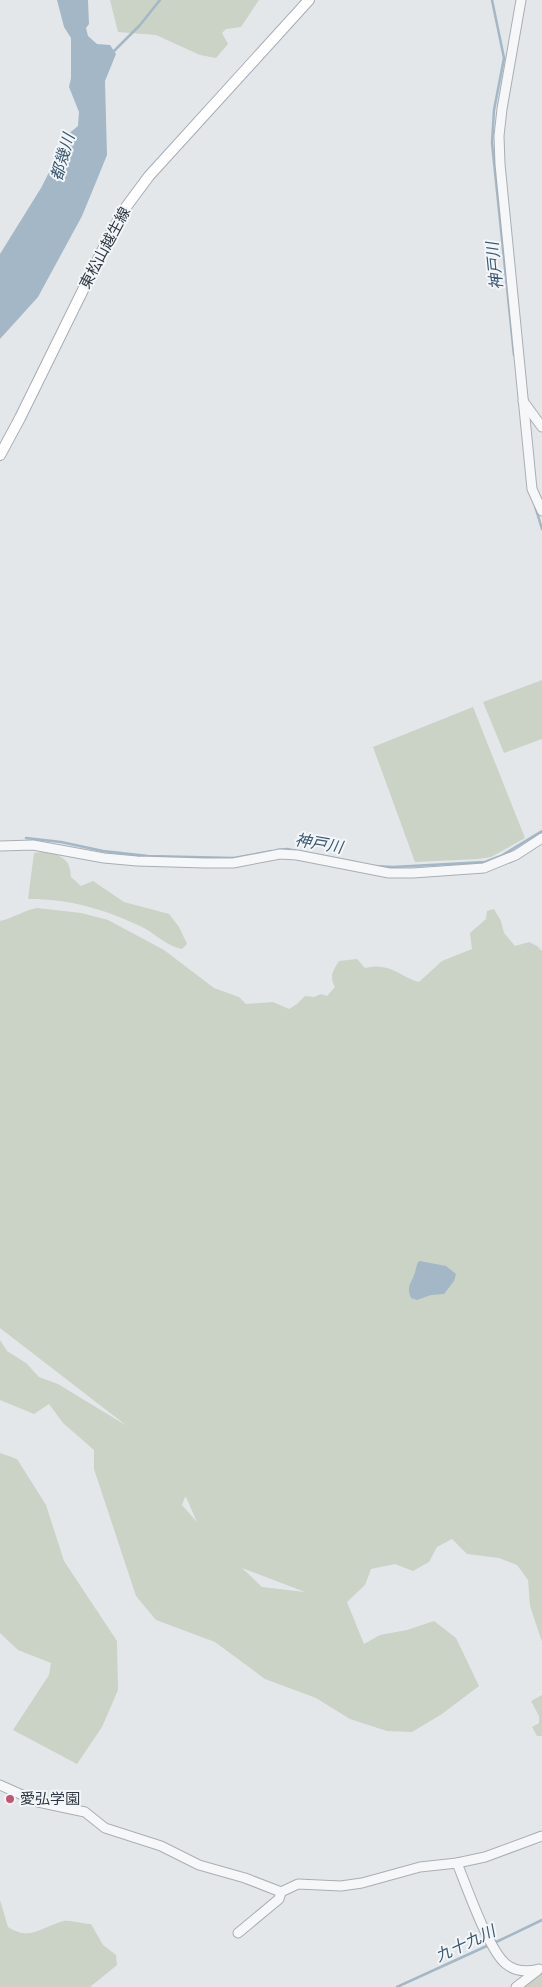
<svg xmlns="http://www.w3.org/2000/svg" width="542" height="1987" font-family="'Work Sans','Noto Sans JP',sans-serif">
<rect width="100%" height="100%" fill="#e4e7ea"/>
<!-- green -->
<g fill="#cad3c6" fill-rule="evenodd">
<path d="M110,0H259L241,27L226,29L222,33L228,44L216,58L200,55L156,35L118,32Z"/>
<path d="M542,680V739L504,753L483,702Z"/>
<path d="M473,707L525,838L491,857L478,859L415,862L373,747Z"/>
<path d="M50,851C65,859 70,860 71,877L81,886L93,881L124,902L169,914L179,927L187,944L182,949C166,946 156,934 142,927C105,909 69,899 28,899L34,853Z"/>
<path d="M37,908L81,913L108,920L164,950L214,988L239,997L246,1004L273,1002L289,1009L297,1004L305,996L314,997L321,994L327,996L335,987C329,976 333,971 339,961L357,959L365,968C370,967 376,966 381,967C395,968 406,979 419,982L442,961L472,949L470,933L486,919L487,911L494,909L501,921L504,933L515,946L529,942L537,946L542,951V1642L530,1606L528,1580L517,1565L499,1558L467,1554L452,1539L437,1547L429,1562L413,1571L395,1564L371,1569L365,1585L347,1602L364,1644L380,1635L407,1630L434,1621L456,1638L479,1686L442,1714L412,1732L387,1731L350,1719L316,1698L265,1679L215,1642L156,1620L136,1596L94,1469V1450L63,1423L49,1404L34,1414L0,1400V1340L7,1351L26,1363L39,1377L58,1384L127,1426L0,1328V921C14,918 24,910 37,908ZM185,1497H186L197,1522L182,1505ZM242,1568L305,1592L262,1587Z"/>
<path d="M0,1453L17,1459L46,1505L64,1561L117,1641L118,1690L102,1727L77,1764L13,1730L49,1675L51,1663L18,1650L0,1633Z"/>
<path d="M542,1695V1736H537L532,1727L539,1723V1716L531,1701Z"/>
<path d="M0,1900L8,1927C31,1942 42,1926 64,1921C71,1920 82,1924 91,1924L103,1945L116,1955L117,1965L90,1987H0Z"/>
<path d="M542,1973V1987H521L540,1974Z"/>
</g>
<!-- water -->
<g fill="#a3b7c6">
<path d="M57,0H88L89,24L86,28L88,36L97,44L110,45L116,54L105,81L107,155L94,187L82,216L38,297L0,339V254L41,188L63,145L61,140L78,126L79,112L69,87L71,78V38L64,27Z"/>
<path d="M420,1261L446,1266L456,1274L454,1281L444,1294L431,1295L417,1300L411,1298C406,1287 411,1284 414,1275C416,1271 416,1266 418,1262Z"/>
</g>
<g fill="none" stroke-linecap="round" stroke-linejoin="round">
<!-- stream -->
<g stroke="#a3b7c6" stroke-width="2.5">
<path d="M492,0L504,58L494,110L492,143L514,355"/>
<path d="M113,52L140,25L160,0"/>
<path d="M535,506L542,529"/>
<path d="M26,838L61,842L103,851L148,856L234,858L272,851"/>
<path d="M277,850L287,849L355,862"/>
<path d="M373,866L393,867L485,862L501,856L542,831"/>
<path d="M494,1943L542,1920"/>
<path d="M397,1987L489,1945"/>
</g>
<!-- minor casing -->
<g stroke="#a9aeb4" stroke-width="11">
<g id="minor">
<path d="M521,0L502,109L499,136L500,164L532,489L542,511"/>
<path d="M523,401L542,427"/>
<path d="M0,846L33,845L104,858L137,861L205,863H233L280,854L297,855L389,873H413L484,868L516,855L542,838"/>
<path d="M0,1785L38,1802L85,1812L105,1828L161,1846L199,1865L245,1878L281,1892L298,1884L341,1886L362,1883L420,1867L457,1863L485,1857L542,1836"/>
<path d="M457,1863C466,1885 489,1951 506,1964C516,1972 528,1972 539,1969"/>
<path d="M238,1933L279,1899L281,1892"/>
<path d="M516,1987L537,1971"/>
</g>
</g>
<!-- major casing -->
<g stroke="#a4acb5" stroke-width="12">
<path id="major" d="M0,455L20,418L111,233L126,207L149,176L309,0"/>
</g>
<!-- minor -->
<use href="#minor" stroke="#f6f7f9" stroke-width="9"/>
<!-- major -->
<use href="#major" stroke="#fff" stroke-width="10"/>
</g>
<!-- markers -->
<circle fill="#c25670" stroke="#f3f6f8" stroke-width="2" cx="10" cy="1799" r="5"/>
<g text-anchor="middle" stroke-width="4" stroke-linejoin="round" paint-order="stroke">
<!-- street labels -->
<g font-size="15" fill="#2d3641" stroke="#f3f6f8">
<text transform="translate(105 248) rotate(-62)" y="5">東松山越生線</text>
</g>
<!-- poi labels -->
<g font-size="15" fill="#2d3641" stroke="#f3f6f8" text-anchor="start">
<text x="20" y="1804">愛弘学園</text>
</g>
<!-- water labels -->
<g font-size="16" font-style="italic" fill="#3b5871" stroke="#f3f6f8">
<text transform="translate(62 157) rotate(-74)" y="6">都幾川</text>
<text transform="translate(494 266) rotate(-96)" y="6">神戸川</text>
<text transform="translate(319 843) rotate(10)" y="6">神戸川</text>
<text transform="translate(465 1943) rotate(-25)" y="6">九十九川</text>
</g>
</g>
</svg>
